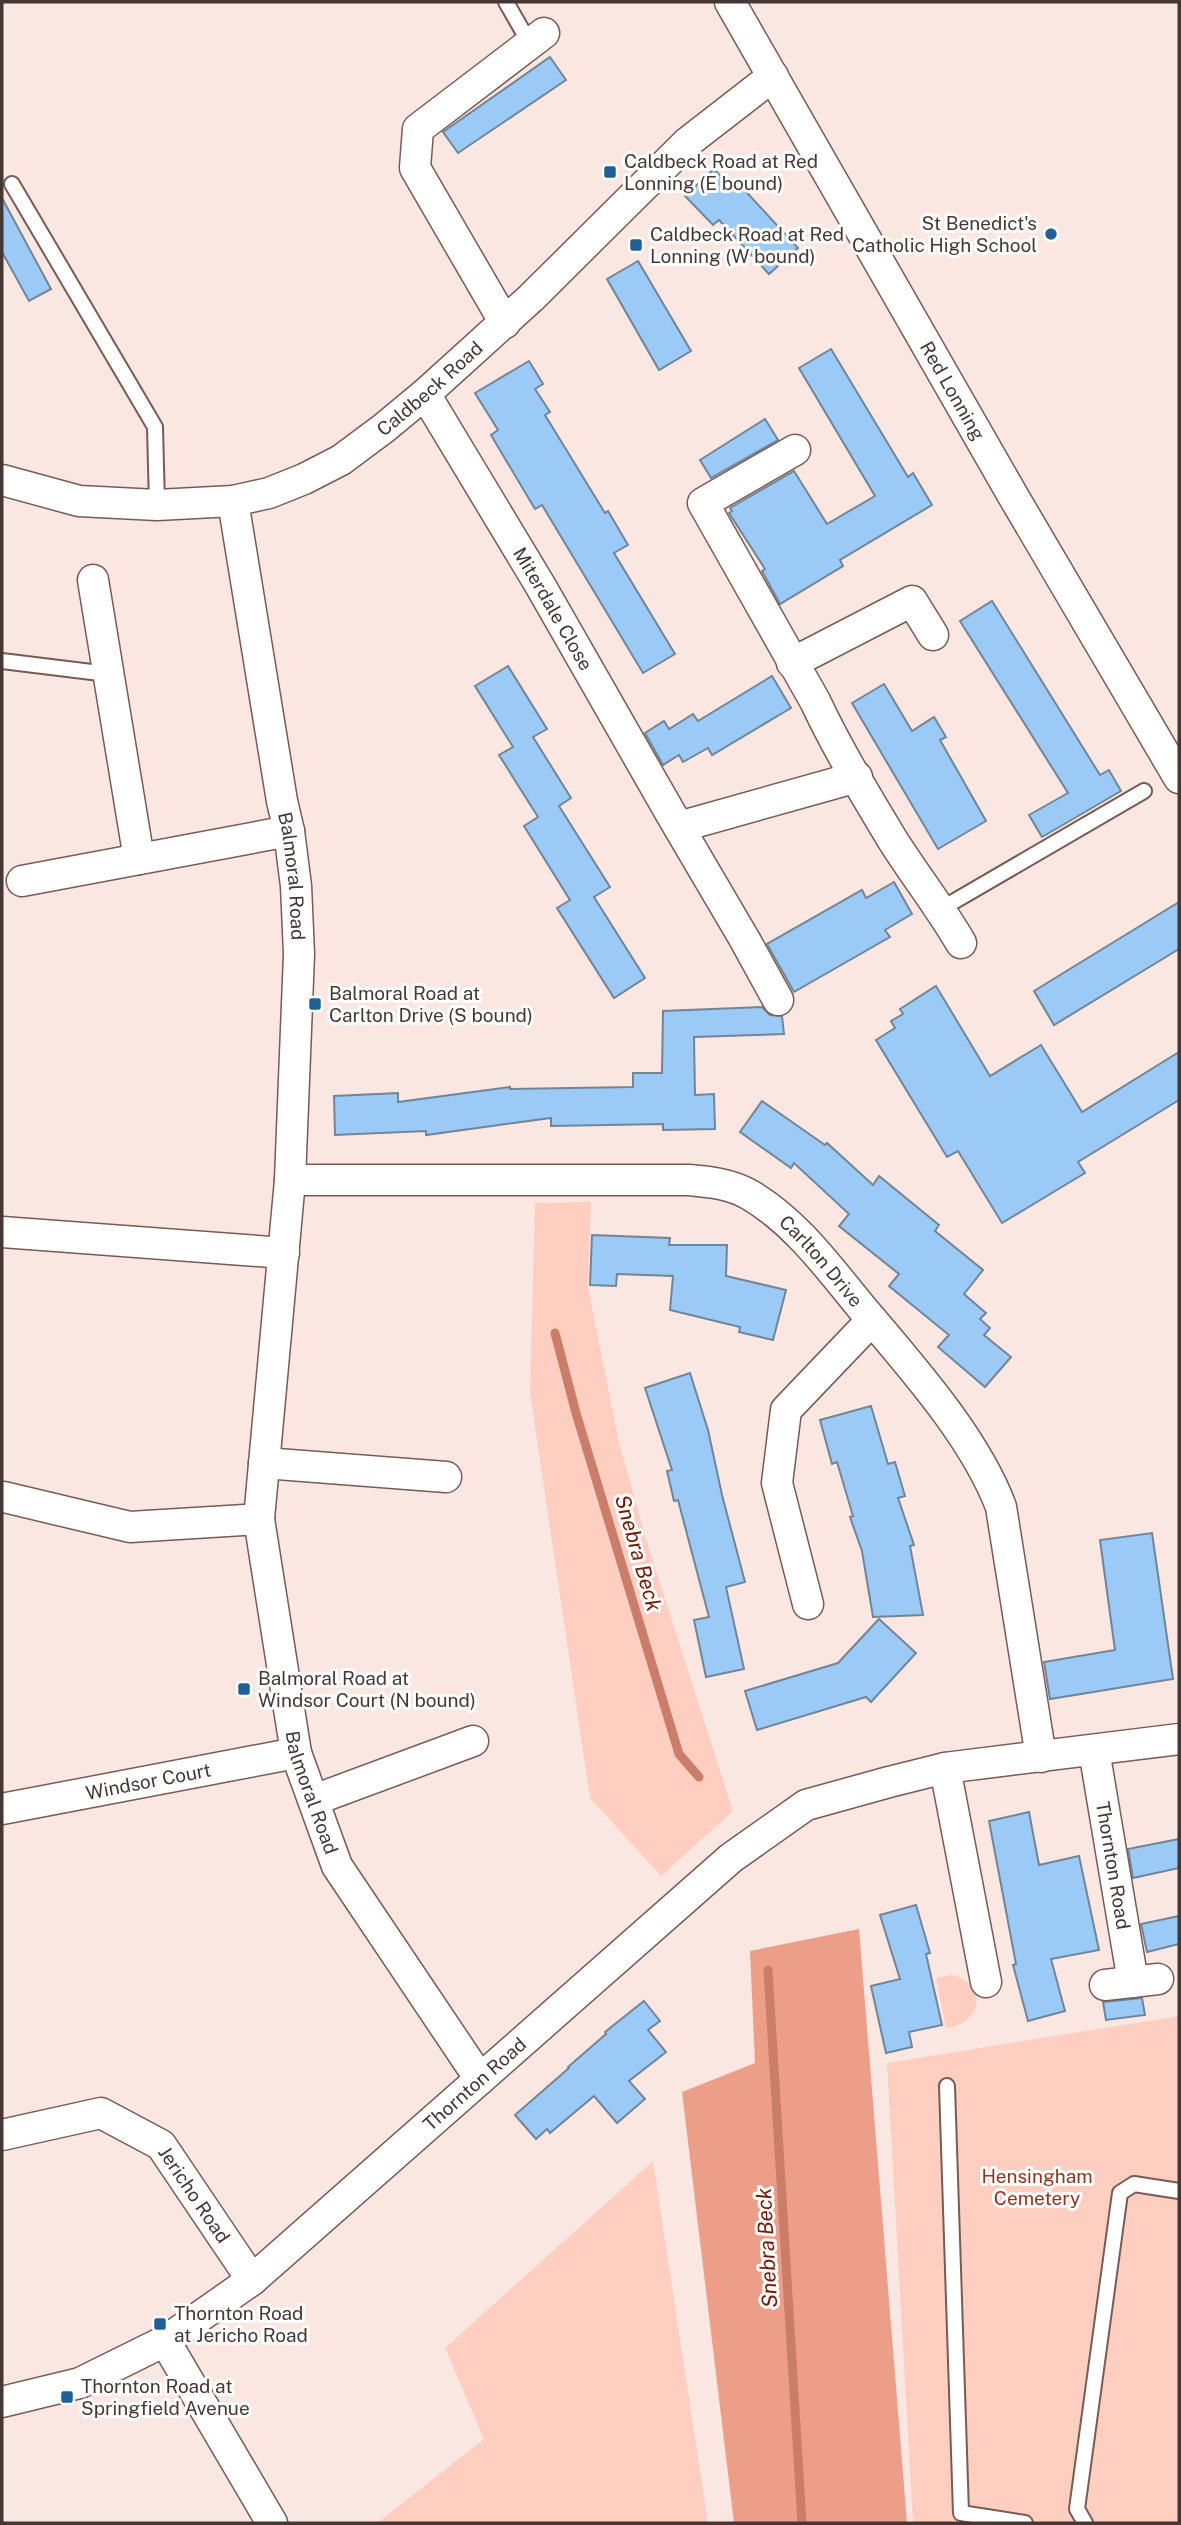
<svg xmlns="http://www.w3.org/2000/svg" width="1181" height="2525" font-family="'Public Sans',sans-serif">
<rect width="100%" height="100%" fill="#fbe7e2"/>
<!-- green -->
<g fill="#fecec1">
<path d="M591,1202L588,1288L619,1443L649,1549L733,1811L661,1876L590,1798L530,1393L535,1203Z"/>
<path d="M952,1975C989,1984 982,2024 946,2028L936,1978Z"/>
<path d="M1179,2016V2523H913L887,2063Z"/>
<path d="M653,2161L708,2523H377L484,2439L445,2348Z"/>
</g>
<!-- forest -->
<path fill="#ec9e89" d="M859,1929L907,2523H734L682,2092L755,2063L750,1951Z"/>
<g fill="none" stroke-linecap="round" stroke-linejoin="round">
<!-- stream -->
<g stroke="#ca7e6a" stroke-width="9">
<path d="M555,1333L576,1413L679,1754L699,1777"/>
<path d="M768,1970L802,2523"/>
</g>
</g>
<!-- building -->
<g fill="#9ccaf6" stroke="#718598" stroke-width="2">
<path d="M550,57L566,80L458,153L443,132Z"/>
<path d="M714,169L733,189L739,184L798,248L769,274L719,220L713,225L685,196Z"/>
<path d="M2,198L51,289L29,301L2,252Z"/>
<path d="M638,261L691,351L659,370L607,279Z"/>
<path d="M831,349L908,477L913,473L932,505L840,560L843,566L780,604L762,571L765,569L729,513L732,511L730,508L794,471L827,524L875,496L799,368Z"/>
<path d="M529,361L543,384L535,389L550,412L545,415L605,513L608,511L628,545L614,553L675,654L643,673L542,505L535,509L491,435L498,430L475,393Z"/>
<path d="M765,419L778,440L711,478L700,460Z"/>
<path d="M992,601L1100,775L1109,770L1121,791L1042,837L1029,815L1068,793L960,621Z"/>
<path d="M508,666L547,729L533,737L571,798L559,806L610,887L594,897L645,978L614,998L557,908L570,900L524,826L538,817L499,755L513,747L475,686Z"/>
<path d="M772,676L791,708L712,755L708,748L683,762L679,755L663,765L645,733L664,721L669,729L693,714L698,721Z"/>
<path d="M884,684L912,731L934,717L946,737L940,740L986,821L938,849L852,703Z"/>
<path d="M894,882L912,914L885,930L890,937L794,992L767,944L862,890L866,898Z"/>
<path d="M1179,902V949L1054,1025L1034,991Z"/>
<path d="M936,986L990,1076L1041,1045L1082,1112L1179,1052V1100L1078,1162L1085,1173L1002,1223L958,1151L947,1157L876,1040L895,1028L891,1021L903,1014L900,1009Z"/>
<path d="M762,1007L770,1015L782,1016L784,1034L694,1037L695,1095L714,1094L715,1129L663,1130V1124L551,1126V1118L426,1135V1131L335,1135L334,1096L398,1093V1102L510,1087V1089L633,1087V1073H662L663,1011Z"/>
<path d="M762,1101L825,1145L827,1143L873,1185L879,1176L939,1225L935,1231L983,1270L964,1294L986,1313L980,1319L990,1328L984,1335L1011,1357L985,1387L938,1347L949,1335L889,1286L899,1274L839,1226L849,1214L794,1163L791,1168L740,1132Z"/>
<path d="M592,1235L670,1238L669,1245H727L726,1276L786,1290L773,1340L739,1332L740,1327L670,1310L673,1276L617,1274L616,1286L590,1285Z"/>
<path d="M690,1373L708,1430L722,1495L745,1582L726,1587L744,1669L706,1677L694,1620L709,1617L678,1500L674,1501L667,1471L672,1470L645,1388Z"/>
<path d="M871,1406L888,1464L895,1462L905,1496L898,1498L914,1545L910,1546L923,1615L873,1617L862,1551L850,1517L853,1516L837,1462L832,1464L820,1420Z"/>
<path d="M1152,1533L1173,1679L1050,1699L1044,1662L1115,1650L1100,1540Z"/>
<path d="M879,1619L916,1653L871,1702L866,1697L757,1730L745,1691L838,1663Z"/>
<path d="M1029,1812L1039,1865L1079,1856L1099,1950L1051,1959L1065,2011L1028,2021L1013,1965L1016,1964L989,1821Z"/>
<path d="M1179,1839V1868L1133,1878L1128,1849Z"/>
<path d="M916,1905L930,1953L926,1954L942,2025L909,2032L912,2047L886,2053L871,1986L900,1979L880,1915Z"/>
<path d="M1179,1916V1944L1147,1952L1141,1924Z"/>
<path d="M1142,1998L1145,2015L1106,2020L1103,2002Z"/>
<path d="M644,2001L660,2021L648,2030L666,2052L629,2081L645,2099L617,2123L594,2096L550,2133L547,2129L536,2139L515,2115L569,2068L568,2067L606,2034L605,2032Z"/>
</g>
<g fill="none" stroke-linecap="round" stroke-linejoin="round">
<!-- lane casing -->
<g stroke="#775b54" stroke-width="18">
<g id="lane">
<path d="M506,2L530,44"/>
<path d="M12,184L155,427L157,505"/>
<path d="M2,661L108,674"/>
<path d="M941,909L1144,791"/>
<path d="M947,2086L961,2513L1025,2523"/>
<path d="M1085,2523L1077,2509L1120,2193L1134,2184L1179,2191"/>
</g>
</g>
<!-- street casing -->
<g stroke="#775b54" stroke-width="33">
<g id="street">
<path id="s1" d="M730,2L1012,494L1179,778"/>
<path d="M505,323L415,168L418,129L544,33"/>
<path id="s2" d="M425,394L540,585L671,814L745,940L778,1000"/>
<path d="M795,450L703,503L815,701C837,748 865,794 892,839C914,874 940,907 961,943"/>
<path id="s3" d="M2,480L79,501L157,505L233,501L269,493L304,479L341,460L384,428L425,394L531,298L688,142L773,76"/>
<path id="s4" d="M233,501L282,801L289,831L296,886L299,954L290,1180L259,1519L296,1753L337,1866L480,2079"/>
<path d="M93,580L139,859"/>
<path d="M792,663L912,601L933,635"/>
<path d="M679,827L857,777"/>
<path d="M22,881L289,831"/>
<path id="s5" d="M290,1180H689C711,1182 731,1184 750,1195C797,1223 828,1267 862,1308C910,1365 975,1437 1001,1507L1041,1757"/>
<path d="M2,1232L284,1253"/>
<path d="M264,1463L446,1477"/>
<path d="M4,1497L130,1527L259,1519"/>
<path d="M808,1604L777,1483L786,1410L872,1320"/>
<path id="s6" d="M1094,1750L1133,1982"/>
<path d="M945,1768L986,1982"/>
<path d="M314,1800L473,1741"/>
<path id="s7" d="M2,1809L296,1753"/>
<path d="M1105,1985L1158,1979"/>
<path id="s8" d="M2,2135L101,2113L161,2145L252,2280"/>
<path d="M165,2341L272,2523"/>
<path id="s9" d="M2,2402L80,2383L165,2341L252,2280L731,1858L806,1805L889,1782L945,1768L1179,1739"/>
</g>
</g>
<!-- lane -->
<use href="#lane" stroke="#fff" stroke-width="14"/>
<!-- street -->
<use href="#street" stroke="#fff" stroke-width="30"/>
</g>
<!-- markers -->
<g fill="#206096" stroke="#fff" stroke-width="2.5">
<rect x="603" y="165" width="14" height="14" rx="3.5"/>
<circle cx="1051" cy="234" r="7"/>
<rect x="629" y="238" width="14" height="14" rx="3.5"/>
<rect x="308" y="997" width="14" height="14" rx="3.5"/>
<rect x="237" y="1682" width="14" height="14" rx="3.5"/>
<rect x="153" y="2317" width="14" height="14" rx="3.5"/>
<rect x="60" y="2390" width="14" height="14" rx="3.5"/>
</g>
<g text-anchor="middle" stroke-width="6" stroke-linejoin="round" paint-order="stroke">
<!-- poi labels -->
<g font-size="19" fill="#443734" stroke="#fff" text-anchor="start">
<text x="624" y="168">Caldbeck Road at Red<tspan x="624" dy="22">Lonning (E bound)</tspan></text>
<text x="1037" y="230" text-anchor="end">St Benedict's<tspan x="1037" dy="22">Catholic High School</tspan></text>
<text x="650" y="241">Caldbeck Road at Red<tspan x="650" dy="22">Lonning (W bound)</tspan></text>
<text x="329" y="1000">Balmoral Road at<tspan x="329" dy="22">Carlton Drive (S bound)</tspan></text>
<text x="258" y="1685">Balmoral Road at<tspan x="258" dy="22">Windsor Court (N bound)</tspan></text>
<text x="174" y="2320">Thornton Road<tspan x="174" dy="22">at Jericho Road</tspan></text>
<text x="81" y="2393">Thornton Road at<tspan x="81" dy="22">Springfield Avenue</tspan></text>
</g>
<!-- street labels -->
<g font-size="19" fill="#443734" stroke="#fff">
<text dy="7" stroke="none"><textPath href="#s3" startOffset="464">Caldbeck Road</textPath></text>
<text dy="7" stroke="none"><textPath href="#s1" startOffset="448">Red Lonning</textPath></text>
<text dy="7" stroke="none"><textPath href="#s2" startOffset="250">Miterdale Close</textPath></text>
<text dy="7" stroke="none"><textPath href="#s4" startOffset="380">Balmoral Road</textPath></text>
<text dy="7" stroke="none"><textPath href="#s5" startOffset="560">Carlton Drive</textPath></text>
<text dy="7" stroke="none"><textPath href="#s7" startOffset="149">Windsor Court</textPath></text>
<text dy="7" stroke="none"><textPath href="#s4" startOffset="1304">Balmoral Road</textPath></text>
<text dy="7" stroke="none"><textPath href="#s6" startOffset="117">Thornton Road</textPath></text>
<text dy="7" stroke="none"><textPath href="#s9" startOffset="578">Thornton Road</textPath></text>
<text dy="7" stroke="none"><textPath href="#s8" startOffset="229">Jericho Road</textPath></text>
</g>
<!-- park labels -->
<g font-size="19" fill="#90341d" stroke="#fff">
<text x="1037" y="2183">Hensingham<tspan x="1037" dy="22">Cemetery</tspan></text>
</g>
<!-- water labels -->
<g font-size="21" font-style="italic" fill="#731800" stroke="#fff">
<text transform="translate(638 1553) rotate(74)" y="7">Snebra Beck</text>
<text transform="translate(767 2248) rotate(-93)" y="7">Snebra Beck</text>
</g>
</g>
<!-- border -->
<rect width="1181" height="2525" fill="none" stroke="#443734" stroke-width="7"/>
</svg>
